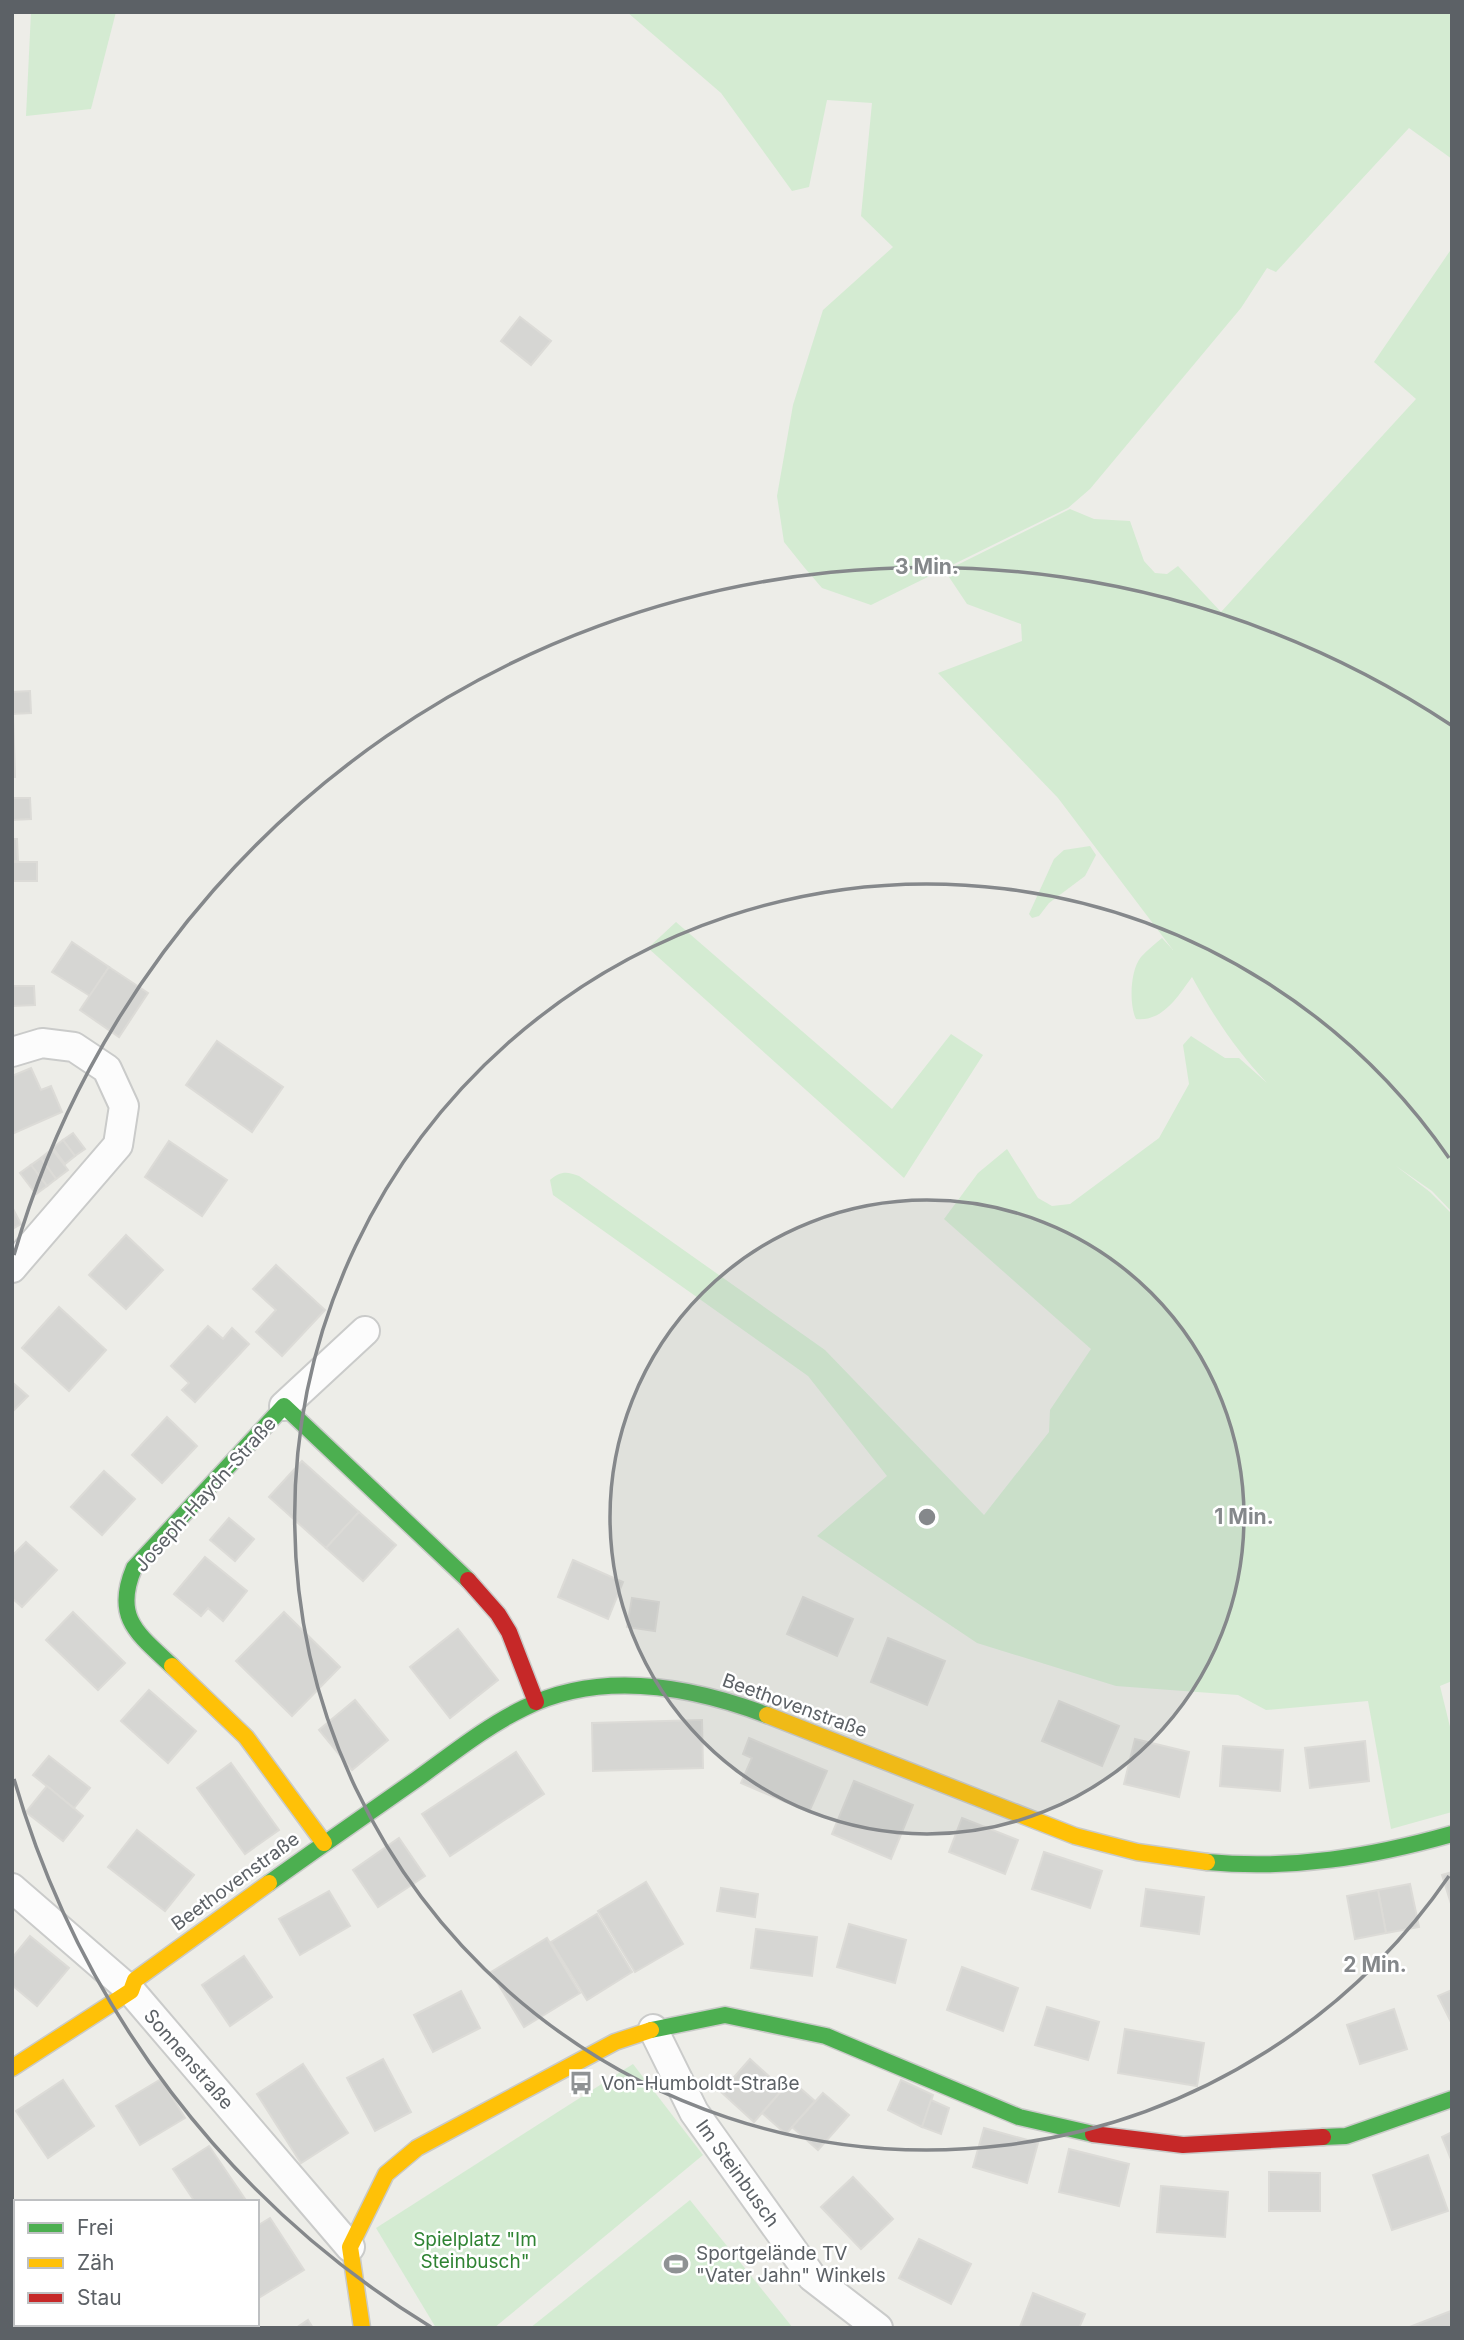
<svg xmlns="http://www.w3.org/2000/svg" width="1464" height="2340" font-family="Inter,sans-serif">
<rect width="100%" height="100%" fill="#edede8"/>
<!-- green -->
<g fill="#d4ebd2">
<path d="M31,12H116L91,109L26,116Z"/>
<path d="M627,12H1452V159L1409,128L1276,272L1267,268L1241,308L1090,489L1068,508L871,605L822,588L804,567L784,542L777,496L793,405L823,310L893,247L861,216L872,103L827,100L809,187L792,191L721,93Z"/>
<path d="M1452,248V1212L1432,1191L1396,1166L1430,1192L1452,1214V1681L1440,1686L1452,1735V1812L1391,1829L1368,1701L1266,1710L1238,1695L1116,1686L977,1643L817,1536L887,1476L808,1376L553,1195L550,1180C560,1171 567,1171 579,1176L825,1350L984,1515L1049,1432L1050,1410L1091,1349L944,1219L978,1173L1007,1149L1038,1198L1052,1206L1070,1204L1159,1138L1189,1084L1183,1045L1191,1036L1225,1058H1239L1267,1083C1236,1050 1214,1017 1192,977C1178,996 1163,1022 1136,1019C1129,1005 1130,970 1141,957C1147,950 1155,944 1162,938L1173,950L1058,798L938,673L1022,641L1021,624L967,604L945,571L1070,509L1094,519L1130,521L1144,561L1155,573L1167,574L1178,566L1221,612L1416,399L1374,362Z"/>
<path d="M1090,846L1096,855L1085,876L1049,903L1039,916L1032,918L1029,914L1054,859L1064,850Z"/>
<path d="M676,922L892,1109L951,1034L983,1055L904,1178L648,948Z"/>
<path d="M633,2064L703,2155L494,2328H436L376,2228Z"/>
<path d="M690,2200L793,2328H530Z"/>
</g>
<!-- building -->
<g fill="#d6d6d3" stroke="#dcdbd7" stroke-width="2">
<path d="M520,317L551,341L531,365L501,341Z"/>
<path d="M30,691L31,713L12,714V692Z"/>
<path d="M12,714H13L15,777H12Z"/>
<path d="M12,798H30L31,819L12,820Z"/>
<path d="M12,839H17L18,861H12Z"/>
<rect x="13" y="862" width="24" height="19"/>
<path d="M72,942L109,967L90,996L52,972Z"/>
<path d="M109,967L148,993L119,1037L80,1010Z"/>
<path d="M12,986H34L35,1005L12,1006Z"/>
<path d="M217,1041L283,1087L252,1132L186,1085Z"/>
<path d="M31,1068L41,1090L51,1086L62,1112L12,1134V1076Z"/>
<path d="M73,1133L85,1149L75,1156L63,1140Z"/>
<path d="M63,1140L75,1156L65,1164L53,1148Z"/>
<path d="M169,1141L227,1180L202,1216L145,1177Z"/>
<path d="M52,1149L68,1170L56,1179L41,1158Z"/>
<path d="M41,1158L56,1179L47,1186L31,1165Z"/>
<path d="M31,1165L47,1186L36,1194L20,1173Z"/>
<path d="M12,1207L21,1224L12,1229Z"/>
<path d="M126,1235L163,1270L126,1309L89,1275Z"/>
<path d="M276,1265L325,1310L282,1356L256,1332L276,1310L253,1289Z"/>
<path d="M59,1307L106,1350L69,1391L22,1348Z"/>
<path d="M208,1326L223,1339L232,1328L249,1344L195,1402L182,1390L189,1383L171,1366Z"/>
<path d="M12,1382L28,1396L12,1412Z"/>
<path d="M167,1417L197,1446L162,1483L132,1455Z"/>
<path d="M302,1461L359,1512L326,1548L269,1497Z"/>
<path d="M104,1471L135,1499L102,1535L71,1507Z"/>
<path d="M359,1512L396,1545L363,1581L326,1548Z"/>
<path d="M229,1518L254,1539L235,1561L210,1540Z"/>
<path d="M26,1542L57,1570L22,1607L12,1598V1556Z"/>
<path d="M205,1557L247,1591L223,1621L208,1608L201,1616L174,1594Z"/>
<path d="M573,1560L623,1582L608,1619L558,1597Z"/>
<path d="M803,1597L853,1619L837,1656L787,1634Z"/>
<path d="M632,1598L659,1602L655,1631L627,1627Z"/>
<path d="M73,1612L125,1663L98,1690L46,1640Z"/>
<path d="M284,1612L340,1667L292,1716L236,1661Z"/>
<path d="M458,1629L498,1680L450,1718L410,1667Z"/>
<path d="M888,1638L945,1661L927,1705L871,1682Z"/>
<path d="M149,1690L196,1731L168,1763L121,1721Z"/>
<path d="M355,1700L388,1740L352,1770L319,1730Z"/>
<path d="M1059,1701L1119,1726L1102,1766L1042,1741Z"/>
<path d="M702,1720L703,1768L593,1771L592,1723Z"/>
<path d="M749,1738L827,1771L809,1812L741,1783L752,1758L743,1754Z"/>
<path d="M1135,1739L1189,1752L1179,1797L1124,1784Z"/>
<path d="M1365,1741L1369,1781L1310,1788L1305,1748Z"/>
<path d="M1223,1746L1283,1750L1280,1791L1220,1786Z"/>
<path d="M516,1752L544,1794L450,1856L422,1814Z"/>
<path d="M49,1756L90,1788L74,1808L33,1775Z"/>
<path d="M231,1763L279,1830L245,1854L197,1788Z"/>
<path d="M854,1781L913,1805L891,1859L832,1834Z"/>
<path d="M47,1786L83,1816L63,1841L26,1812Z"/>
<path d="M962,1818L1018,1840L1005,1874L949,1852Z"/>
<path d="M137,1830L194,1875L165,1911L108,1867Z"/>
<path d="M399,1838L425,1876L378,1907L353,1870Z"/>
<path d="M1044,1852L1102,1871L1090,1908L1032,1889Z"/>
<path d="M1452,1872V1907L1442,1875Z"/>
<path d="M646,1882L683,1944L635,1972L598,1911Z"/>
<path d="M1410,1884L1419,1927L1386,1933L1378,1890Z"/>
<path d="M721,1888L758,1894L755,1917L717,1911Z"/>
<path d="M1146,1889L1204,1897L1199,1934L1141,1926Z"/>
<path d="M1378,1890L1386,1933L1355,1939L1347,1896Z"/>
<path d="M329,1891L350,1926L300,1955L279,1919Z"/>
<path d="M597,1914L632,1972L587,2000L551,1942Z"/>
<path d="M849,1924L906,1940L895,1983L837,1967Z"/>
<path d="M756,1929L817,1937L812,1976L751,1968Z"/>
<path d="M30,1936L69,1968L37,2006L12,1985V1958Z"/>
<path d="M547,1938L580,1993L524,2027L491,1972Z"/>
<path d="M244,1956L272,1997L230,2026L202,1985Z"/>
<path d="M962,1967L1018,1988L1003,2031L947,2010Z"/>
<path d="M1452,1990V2024L1438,1996Z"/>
<path d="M461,1991L480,2028L433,2052L414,2015Z"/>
<path d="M1047,2007L1099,2022L1088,2060L1035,2045Z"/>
<path d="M1394,2009L1407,2049L1360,2064L1347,2025Z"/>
<path d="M1125,2029L1204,2043L1197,2086L1118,2073Z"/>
<path d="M383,2059L411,2112L375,2131L347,2078Z"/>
<path d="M750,2059L783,2089L754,2122L721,2092Z"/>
<path d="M303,2064L348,2133L301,2163L257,2094Z"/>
<path d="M161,2079L185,2118L140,2145L116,2106Z"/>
<path d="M63,2080L94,2126L48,2158L16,2111Z"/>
<path d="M791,2080L815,2101L786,2134L762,2113Z"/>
<path d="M901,2080L933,2095L922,2127L888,2110Z"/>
<path d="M823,2093L849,2115L818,2150L792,2127Z"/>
<path d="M931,2100L949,2108L941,2134L922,2127Z"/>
<path d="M984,2128L1038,2143L1027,2183L973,2167Z"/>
<path d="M1452,2132V2162L1442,2137Z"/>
<path d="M209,2146L245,2199L240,2202H195L173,2169Z"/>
<path d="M1069,2149L1129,2164L1119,2206L1059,2192Z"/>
<path d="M1428,2155L1448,2211L1392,2230L1373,2175Z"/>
<path d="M1269,2172L1320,2173V2211H1269Z"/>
<path d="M853,2177L893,2219L861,2249L821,2207Z"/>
<path d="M1161,2186L1228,2192L1225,2237L1157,2232Z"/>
<path d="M270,2218L304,2270L257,2299V2226Z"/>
<path d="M919,2239L971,2264L951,2304L899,2278Z"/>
<path d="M1033,2293L1085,2314L1079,2328L1020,2327Z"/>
<path d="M1451,2311L1452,2328H1407Z"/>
<path d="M308,2320L313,2328H296Z"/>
<path d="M96,2324H140L142,2328H98Z"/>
</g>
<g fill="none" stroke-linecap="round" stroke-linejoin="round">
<!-- street casing -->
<g stroke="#cacbca" stroke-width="32">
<g id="street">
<path d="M12,1052L42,1043L74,1047L107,1069L124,1106L118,1145L12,1268"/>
<path d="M284,1406L365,1331"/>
<path d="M12,1888L131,1991L350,2247"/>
<path d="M653,2029L694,2112L812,2277L878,2328"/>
<path d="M12,2323L16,2328"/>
</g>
</g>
<!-- fast casing -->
<g stroke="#c9cac8" stroke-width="19">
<g id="fast">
<path d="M172,1666C138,1634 113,1618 134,1568L284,1406L468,1580"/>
<path d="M1207,1862C1291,1870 1371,1857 1452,1834"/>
<path d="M269,1883C318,1848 367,1814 417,1779C452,1754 485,1727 524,1708C600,1670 690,1686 767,1715"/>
<path d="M651,2030L725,2015L826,2036L1019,2117L1093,2134"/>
<path d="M1323,2137L1346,2136L1452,2099"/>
</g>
</g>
<!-- slow casing -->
<g stroke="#c9cac8" stroke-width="19">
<g id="slow">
<path d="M172,1666L246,1737L324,1843"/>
<path d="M767,1715L1075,1836L1137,1852L1207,1862"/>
<path d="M12,2068L131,1991L135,1980L269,1883"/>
<path d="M362,2328L350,2247L386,2174L417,2148L615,2042L651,2030"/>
</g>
</g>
<!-- jam casing -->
<g stroke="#c9cac8" stroke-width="19">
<g id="jam">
<path d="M468,1580L498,1614L509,1632L536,1702"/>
<path d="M1093,2134L1183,2145L1323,2137"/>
</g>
</g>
<!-- street -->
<use href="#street" stroke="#fcfcfc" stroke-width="28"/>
<!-- fast -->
<use href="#fast" stroke="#4caf50" stroke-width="16"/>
<!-- slow -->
<use href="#slow" stroke="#ffc107" stroke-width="16"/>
<!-- jam -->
<use href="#jam" stroke="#c62828" stroke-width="16"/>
</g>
<!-- distance rings -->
<circle cx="927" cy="1517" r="317" fill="#85888b" fill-opacity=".12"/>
<g fill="none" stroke="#85888b" stroke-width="3.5">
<circle cx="927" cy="1517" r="317"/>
<path d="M1449 1876A633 633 0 1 1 1449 1158"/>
<path d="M431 2327A950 950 0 0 1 14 1779M14 1255A950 950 0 0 1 1451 725"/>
</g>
<!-- icons -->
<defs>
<g id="bus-bare" transform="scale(1.89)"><path d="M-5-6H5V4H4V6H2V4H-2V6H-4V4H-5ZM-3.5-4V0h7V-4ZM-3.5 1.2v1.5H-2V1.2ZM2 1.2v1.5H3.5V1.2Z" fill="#8f9294" stroke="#fff" stroke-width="2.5" paint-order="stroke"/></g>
<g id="stadium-bare" transform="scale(1.89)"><path d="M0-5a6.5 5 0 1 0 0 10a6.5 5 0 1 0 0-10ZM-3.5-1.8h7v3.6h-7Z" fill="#8f9294" stroke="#fff" stroke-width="2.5" paint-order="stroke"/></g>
</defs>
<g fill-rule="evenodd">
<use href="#bus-bare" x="581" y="2083"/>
<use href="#stadium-bare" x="676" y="2264"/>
</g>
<g text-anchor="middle" stroke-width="5" stroke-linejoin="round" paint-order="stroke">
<!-- street labels -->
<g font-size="19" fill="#5c6166" stroke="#fff">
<text transform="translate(205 1494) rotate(-48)" y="7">Joseph-Haydn-Straße</text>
<text transform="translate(795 1705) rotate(20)" y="7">Beethovenstraße</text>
<text transform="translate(235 1881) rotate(-36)" y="7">Beethovenstraße</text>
<text transform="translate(189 2059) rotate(49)" y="7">Sonnenstraße</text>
<text transform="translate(738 2173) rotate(54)" y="7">Im Steinbusch</text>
</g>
<!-- poi labels -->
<g font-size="19" fill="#5c6166" stroke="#fff" text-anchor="start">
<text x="601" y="2090">Von-Humboldt-Straße</text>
<text x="696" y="2260">Sportgelände TV<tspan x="696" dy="22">"Vater Jahn" Winkels</tspan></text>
</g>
<!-- park labels -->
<g font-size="19" fill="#2f8333" stroke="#fff">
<text x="475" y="2246">Spielplatz "Im<tspan x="475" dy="22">Steinbusch"</tspan></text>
</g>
</g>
<circle cx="927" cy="1517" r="10" fill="#85888b" stroke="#fff" stroke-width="3.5"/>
<g font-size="21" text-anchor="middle" font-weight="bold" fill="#85888b" stroke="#fff" stroke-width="5" stroke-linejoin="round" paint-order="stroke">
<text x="927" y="574">3 Min.</text>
<text x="1244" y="1524">1 Min.</text>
<text x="1375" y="1972">2 Min.</text>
</g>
<!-- border -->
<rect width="1464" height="2340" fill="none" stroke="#5c6166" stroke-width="28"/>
<!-- legend -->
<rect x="14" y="2200" width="245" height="126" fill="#ffffff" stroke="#bec0c2" stroke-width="2"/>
<rect x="28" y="2223" width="35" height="10" fill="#4caf50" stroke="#bec0c2" stroke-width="2"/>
<text x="77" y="2235" font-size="21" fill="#5c6166">Frei</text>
<rect x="28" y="2258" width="35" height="10" fill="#ffc107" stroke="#bec0c2" stroke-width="2"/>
<text x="77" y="2270" font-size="21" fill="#5c6166">Zäh</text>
<rect x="28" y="2293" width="35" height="10" fill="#c62828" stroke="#bec0c2" stroke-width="2"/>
<text x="77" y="2305" font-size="21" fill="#5c6166">Stau</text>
</svg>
